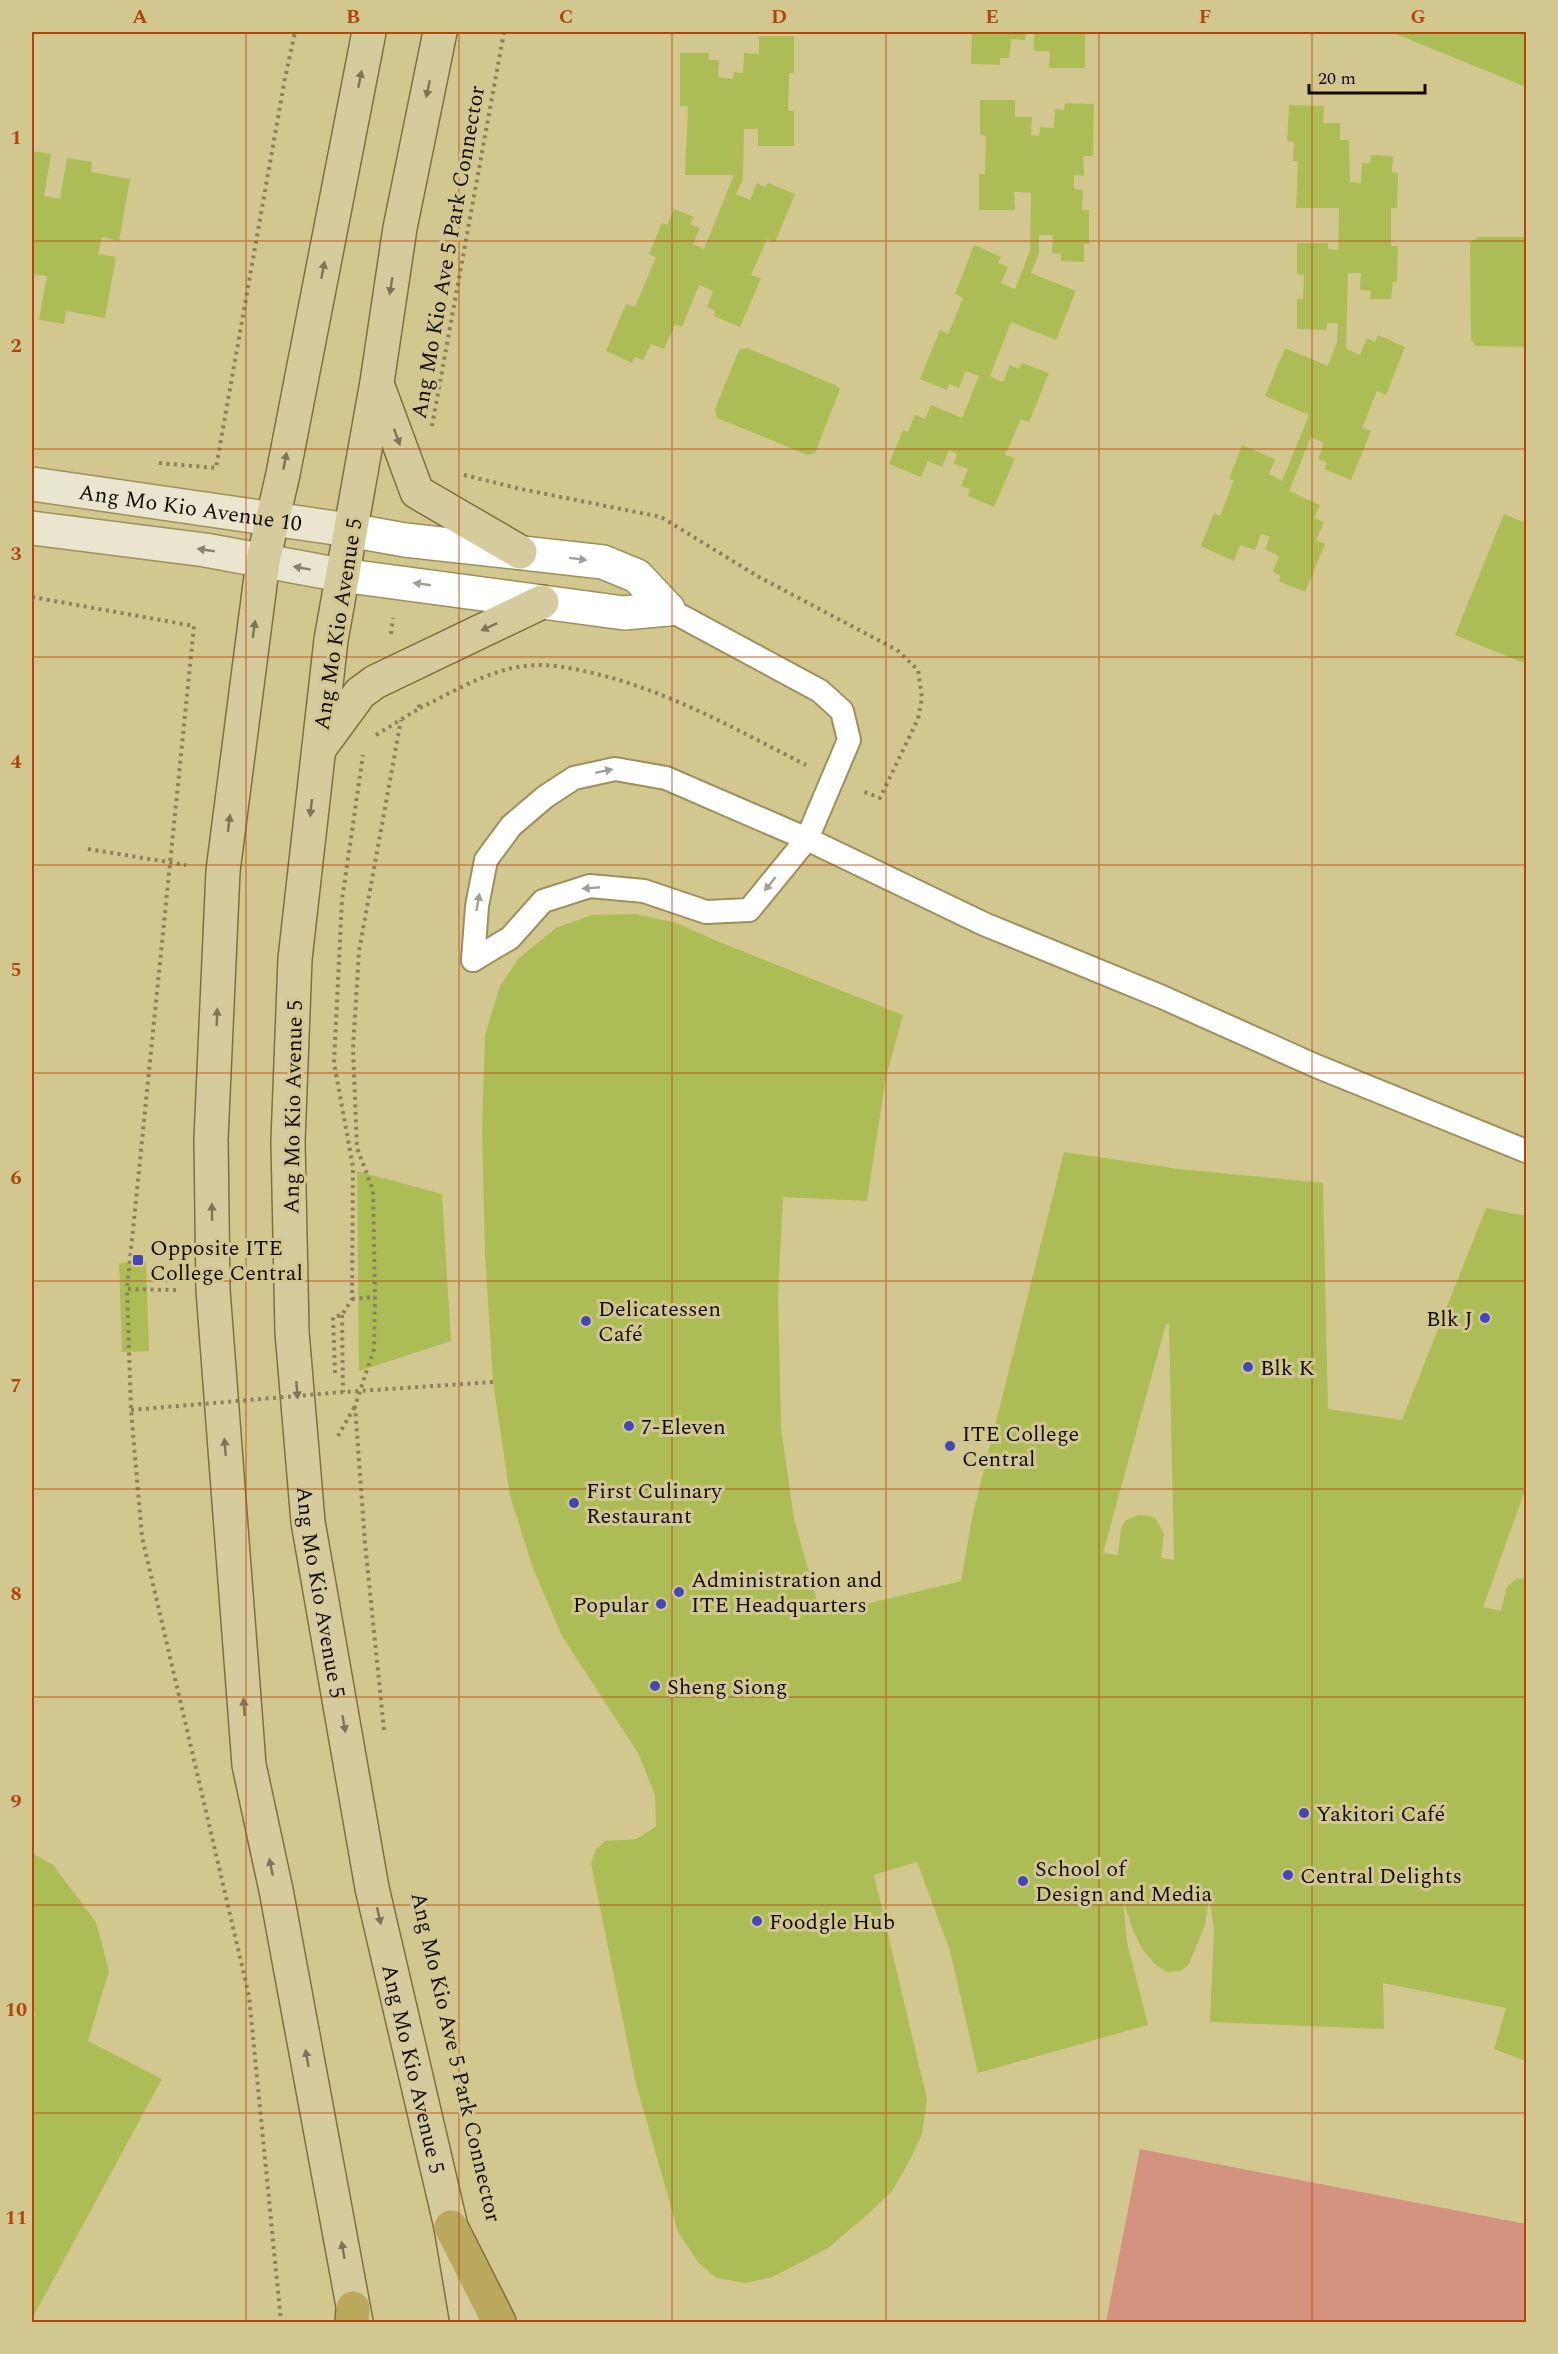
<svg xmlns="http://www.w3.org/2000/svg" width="1558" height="2354" font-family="Spectral,serif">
<rect width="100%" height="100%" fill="#d3c790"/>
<!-- green -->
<path fill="#d49380" d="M1140,2149L1526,2224V2322H1106Z"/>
<!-- building -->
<g fill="#adbd55" fill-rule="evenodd">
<path d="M972,32H1026L1025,40L1011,39L1009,58H1000V65L971,64Z"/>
<path d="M1034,32L1085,33V68H1049L1050,51H1034Z"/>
<path d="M1391,32H1526V87Z"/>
<path d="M759,36H794V73H789L788,111H794V146H758V129H744L743,179L736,194L750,200L757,183L765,187L768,183L795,194L775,242L767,239L751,275L761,278L740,327L714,316L715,311L707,307L713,291L699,285L682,327L675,324L664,349L651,344L643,360L635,357L632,363L606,351L626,304L635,307L656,257L649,254L662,223L667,225L674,209L694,217L690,224L700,228L693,244L704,249L734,175H685L688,106H680V53H709V60H719L718,77L733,79L734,72L743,73L744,53L759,54Z"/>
<path d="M980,100H1015V117H1032L1031,135L1039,136L1040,127L1054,128L1055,109L1064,110L1065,103L1094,104L1093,156H1083L1084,176L1074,175V189L1083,190L1082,210H1089V244H1084V262L1061,261V254L1052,253L1053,235H1039V253L1031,273L1076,291L1056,340L1011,322L990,376L1003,382L1010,365L1019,369L1022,363L1049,373L1029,422L1021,419L1005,455L1015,458L994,507L968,496L970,489L961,486L968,469L954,464L957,454L949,450L942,467L928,461L921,477L889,464L903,430L908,432L915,415L925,419L931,405L962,418L979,376L965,371L959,388L949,384L947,390L920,379L940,330L948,334L963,298L955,294L974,245L1001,257L998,263L1008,267L1001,283L1015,289L1030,251L1031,193L1014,192L1015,210H979V174H985L986,136L980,135Z"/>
<path d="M1289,105L1324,106L1323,123H1340V140H1349L1350,182L1361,183L1362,163H1370L1371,155L1393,156L1392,172L1398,173L1397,208H1391V246H1398L1397,282H1393L1391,299H1370L1371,291L1360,290L1361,273H1348L1346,349L1360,355L1367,338L1375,342L1378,335L1405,347L1386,395L1377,391L1362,428L1371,431L1351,480L1324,469L1327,463L1318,459L1324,443L1311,437L1289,491L1320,505L1314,518L1324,522L1316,540L1325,544L1305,592L1279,581L1281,576L1273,572L1279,556L1265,549L1270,537L1261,534L1255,550L1240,545L1234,561L1201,546L1214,513L1220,516L1234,480L1229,479L1242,445L1275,459L1269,474L1282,481L1309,415L1265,396L1285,348L1328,366L1337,342L1338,323H1327V330L1297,329V299H1303L1304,275L1297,274V243H1328V249L1338,250L1339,208H1296L1298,161H1293L1294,142L1287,141Z"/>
<path d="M32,151L51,154L44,196L60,199L67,158L92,162L91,172L130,179L119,241L102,237L98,254L116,257L105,318L66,311L64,324L39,320L47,276L32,274Z"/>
<path d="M1478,237H1526V347L1476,346L1471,340L1470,242Z"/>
<path d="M747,348L837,386L840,389L815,453L808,455L717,418L715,409L739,350Z"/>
<path d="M1504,514L1526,523V664L1455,635Z"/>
<path d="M635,914L677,923L712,939L903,1015L886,1077L867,1201L783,1197L778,1295L781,1428L794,1519L821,1615L961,1581L973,1513L1064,1152L1179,1169L1323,1183L1328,1409L1402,1420L1486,1208L1526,1216V1488L1483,1607L1501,1611L1507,1587L1516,1579L1526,1578V2061L1494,2049L1506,2008L1383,1983L1384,2029L1210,2022L1214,1929L1209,1897L1205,1925L1189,1964L1181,1971L1167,1972L1156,1965L1142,1949L1133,1930L1123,1901L1127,1942L1148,2025L978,2073L950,1951L917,1862L874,1875L927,2099L922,2134L910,2160L892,2191L868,2214L828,2248L773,2277L745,2283L716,2278L699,2263L678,2232L635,2080L591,1863L596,1850L605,1841L637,1839L656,1826L655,1795L638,1753L562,1636L533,1568L510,1496L493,1382L485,1254L482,1131L485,1035L500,986L519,958L556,928L592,915ZM1166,1324L1169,1325L1174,1560L1161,1558L1164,1534L1156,1519L1151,1516L1138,1515L1125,1521L1121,1529L1118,1555L1103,1553Z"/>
<path d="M357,1171L442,1194L451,1341L359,1371Z"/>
<path d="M146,1261L149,1351L122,1352L119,1263Z"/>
<path d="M32,1853L53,1865L96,1922L109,1971L88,2041L162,2079L32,2319V2022L36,2014L32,2011Z"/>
</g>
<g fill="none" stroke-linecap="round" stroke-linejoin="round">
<!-- service casing -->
<g stroke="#9c905c" stroke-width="26">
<g id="service">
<path d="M473,960L477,906L486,860L511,826L545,797L574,778L615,769L666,778L807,839L984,924L1162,997L1316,1066L1526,1151"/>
<path d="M473,960L510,938L543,901L590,886L644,891L706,912L749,910L807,839L849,740L842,711L820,691L668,609"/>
</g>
</g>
<!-- minor casing -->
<g stroke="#9c905c" stroke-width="36">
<g id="minor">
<path d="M349,530L405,540L603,562L637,576L668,609"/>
<path d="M341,575L624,613L668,609"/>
</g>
</g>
<!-- secondary casing -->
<g stroke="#9c905c" stroke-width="36">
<g id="secondary">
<path id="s1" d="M32,484L349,530"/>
<path d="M32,528L205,550L341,575"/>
</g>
</g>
<!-- primary casing -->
<g stroke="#7f713c" stroke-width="36">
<g id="primary">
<path id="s2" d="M440,32L400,228L377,382L331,640L295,959L288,1141L292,1332L308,1522L372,1888L451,2227L467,2322"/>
<path d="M377,384L417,492L520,552"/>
<path d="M319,749L360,693L375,682L542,602"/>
<path d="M356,2322L276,1890L249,1765L213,1290L211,1139L223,871L263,561L283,474L369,32"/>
</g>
</g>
<!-- motorway casing -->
<g stroke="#7f713c" stroke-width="36">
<g id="motorway">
<path d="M451,2227L499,2322"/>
<path d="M352,2322L353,2308"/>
</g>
</g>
<!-- path -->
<g stroke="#8b815a" stroke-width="4" stroke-dasharray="3 4.5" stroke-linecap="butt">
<path d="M432,426L504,32"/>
<path d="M159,463L216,468L285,78L295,32"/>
<path d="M464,475L521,489L661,517L759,577L897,650L918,670L922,698L918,719L880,798L862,791"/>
<path d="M32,597L194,626L127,1289"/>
<path d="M391,634L393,618"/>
<path d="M420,708C453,692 488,670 525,666C548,663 571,668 593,673C669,691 737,730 806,765"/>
<path d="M376,735L420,708L417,701"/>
<path d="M88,849L186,865"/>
<path d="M176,1290L127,1289L131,1410L142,1537L249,1996L281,2322"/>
<path d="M352,1299L375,1297"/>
<path d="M342,1315L343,1392"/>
<path d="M335,1373L333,1317L342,1315L352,1299L353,1167L334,1063L342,900L363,755"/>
<path d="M338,1436L355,1406"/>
<path d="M384,1730L365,1543L355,1406L374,1349L375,1297L373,1190L357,1148L353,1048L359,951L401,720"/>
</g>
<!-- service -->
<use href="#service" stroke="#fff" stroke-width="22"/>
<!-- minor -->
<use href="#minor" stroke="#fff" stroke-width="33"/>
<!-- secondary -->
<use href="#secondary" stroke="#eae5ce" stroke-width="33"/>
<!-- primary -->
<use href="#primary" stroke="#d6cb9d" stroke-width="33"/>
<!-- motorway -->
<use href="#motorway" stroke="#baa85c" stroke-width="33"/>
<!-- path-bridge -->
<path stroke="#8b815a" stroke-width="4" stroke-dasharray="3 4.5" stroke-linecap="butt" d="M131,1410L343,1392L493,1382"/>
</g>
<!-- one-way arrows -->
<defs><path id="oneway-solid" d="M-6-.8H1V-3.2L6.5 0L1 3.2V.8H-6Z" transform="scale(1.5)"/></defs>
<g fill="#7d7556">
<use href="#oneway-solid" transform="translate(360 79) rotate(-79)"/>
<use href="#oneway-solid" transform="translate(428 89) rotate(102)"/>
<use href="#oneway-solid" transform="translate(323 270) rotate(-79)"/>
<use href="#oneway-solid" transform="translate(391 286) rotate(99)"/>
<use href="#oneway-solid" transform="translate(397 437) rotate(70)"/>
<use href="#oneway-solid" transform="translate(285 461) rotate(-79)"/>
<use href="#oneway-solid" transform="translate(489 627) rotate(155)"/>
<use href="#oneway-solid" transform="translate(254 629) rotate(-82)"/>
<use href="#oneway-solid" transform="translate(311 808) rotate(96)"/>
<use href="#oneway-solid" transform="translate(229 823) rotate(-83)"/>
<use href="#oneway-solid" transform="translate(217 1017) rotate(-88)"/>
<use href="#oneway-solid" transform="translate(212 1212) rotate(-91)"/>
<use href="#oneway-solid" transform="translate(297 1390) rotate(85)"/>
<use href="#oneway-solid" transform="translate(225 1447) rotate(-95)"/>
<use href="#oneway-solid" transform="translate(244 1707) rotate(-94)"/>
<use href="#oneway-solid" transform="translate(344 1724) rotate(80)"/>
<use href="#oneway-solid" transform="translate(271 1867) rotate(-102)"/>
<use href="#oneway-solid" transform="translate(379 1916) rotate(77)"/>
<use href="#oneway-solid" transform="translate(307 2058) rotate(-100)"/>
<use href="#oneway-solid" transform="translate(343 2250) rotate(-100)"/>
</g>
<g fill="#888371">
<use href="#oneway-solid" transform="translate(206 550) rotate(-171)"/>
<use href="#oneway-solid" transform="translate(302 568) rotate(-170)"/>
</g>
<g fill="#a09e99">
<use href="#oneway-solid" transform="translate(578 559) rotate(7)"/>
<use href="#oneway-solid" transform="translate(422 584) rotate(-172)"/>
<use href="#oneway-solid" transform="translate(604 771) rotate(-12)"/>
<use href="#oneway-solid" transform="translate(770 884) rotate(129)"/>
<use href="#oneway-solid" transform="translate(591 888) rotate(175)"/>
<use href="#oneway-solid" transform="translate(478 902) rotate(-80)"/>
</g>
<!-- grid -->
<path fill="none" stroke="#b24609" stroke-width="1.5" stroke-opacity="0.55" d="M246,32V2322M459,32V2322M672,32V2322M886,32V2322M1099,32V2322M1312,32V2322M32,241H1526M32,449H1526M32,657H1526M32,865H1526M32,1073H1526M32,1281H1526M32,1489H1526M32,1697H1526M32,1905H1526M32,2113H1526"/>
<!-- markers -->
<g fill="#4546bb" stroke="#d3c790" stroke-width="2">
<rect x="132" y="1254" width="12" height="12" rx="3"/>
<circle cx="1485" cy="1318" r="6"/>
<circle cx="586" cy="1321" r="6"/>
<circle cx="1248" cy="1367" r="6"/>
<circle cx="629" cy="1426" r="6"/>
<circle cx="950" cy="1446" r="6"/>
<circle cx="574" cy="1503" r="6"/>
<circle cx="679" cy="1592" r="6"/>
<circle cx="661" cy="1604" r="6"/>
<circle cx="655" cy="1686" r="6"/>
<circle cx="1304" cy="1813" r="6"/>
<circle cx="1288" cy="1875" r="6"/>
<circle cx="1023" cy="1881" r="6"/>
<circle cx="757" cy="1921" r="6"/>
</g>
<g text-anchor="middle" stroke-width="6" stroke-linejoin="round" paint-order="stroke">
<!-- street labels -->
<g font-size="22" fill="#110c00" stroke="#d3c790">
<text transform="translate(447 252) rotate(-80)" y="8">Ang Mo Kio Ave 5 Park Connector</text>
<text dy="8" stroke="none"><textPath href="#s1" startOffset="160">Ang Mo Kio Avenue 10</textPath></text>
<text transform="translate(337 624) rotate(-81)" y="8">Ang Mo Kio Avenue 5</text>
<text transform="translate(292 1107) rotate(-89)" y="8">Ang Mo Kio Avenue 5</text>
<text dy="8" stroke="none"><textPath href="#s2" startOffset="1574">Ang Mo Kio Avenue 5</textPath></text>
<text transform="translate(457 2057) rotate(77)" y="8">Ang Mo Kio Ave 5 Park Connector</text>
<text dy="8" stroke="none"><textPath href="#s2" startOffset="2060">Ang Mo Kio Avenue 5</textPath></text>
</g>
<!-- poi labels -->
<g font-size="22" fill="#110c00" stroke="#d3c790" text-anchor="start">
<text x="150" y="1255">Opposite ITE<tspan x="150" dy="25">College Central</tspan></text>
<text x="598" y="1316">Delicatessen<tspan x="598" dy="25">Café</tspan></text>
<text x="1473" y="1326" text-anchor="end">Blk J</text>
<text x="1260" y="1375">Blk K</text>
<text x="641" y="1434">7-Eleven</text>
<text x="962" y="1441">ITE College<tspan x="962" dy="25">Central</tspan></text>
<text x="586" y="1498">First Culinary<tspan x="586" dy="25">Restaurant</tspan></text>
<text x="691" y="1587">Administration and<tspan x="691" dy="25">ITE Headquarters</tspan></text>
<text x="649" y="1612" text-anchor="end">Popular</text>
<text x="667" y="1694">Sheng Siong</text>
<text x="1316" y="1821">Yakitori Café</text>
<text x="1035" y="1876">School of<tspan x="1035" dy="25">Design and Media</tspan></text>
<text x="1300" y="1883">Central Delights</text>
<text x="769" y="1929">Foodgle Hub</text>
</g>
</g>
<!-- border -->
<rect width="1558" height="2354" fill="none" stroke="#d3c790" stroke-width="66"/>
<!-- scale -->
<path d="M1309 84v9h116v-9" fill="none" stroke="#110c00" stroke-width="3"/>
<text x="1318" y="84" font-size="18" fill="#110c00" stroke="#d3c790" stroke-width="4.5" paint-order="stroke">20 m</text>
<rect x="33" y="33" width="1492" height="2288" fill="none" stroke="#b24609" stroke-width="2"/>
<g font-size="20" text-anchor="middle" font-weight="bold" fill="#b24609">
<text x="140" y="23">A</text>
<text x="353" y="23">B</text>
<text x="566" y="23">C</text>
<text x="779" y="23">D</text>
<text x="992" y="23">E</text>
<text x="1205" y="23">F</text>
<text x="1418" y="23">G</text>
<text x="16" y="144">1</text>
<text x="16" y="352">2</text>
<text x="16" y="560">3</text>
<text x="16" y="768">4</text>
<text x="16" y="976">5</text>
<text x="16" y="1184">6</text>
<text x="16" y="1392">7</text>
<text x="16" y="1600">8</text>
<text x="16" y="1808">9</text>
<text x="16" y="2016">10</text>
<text x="16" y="2224">11</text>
</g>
</svg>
